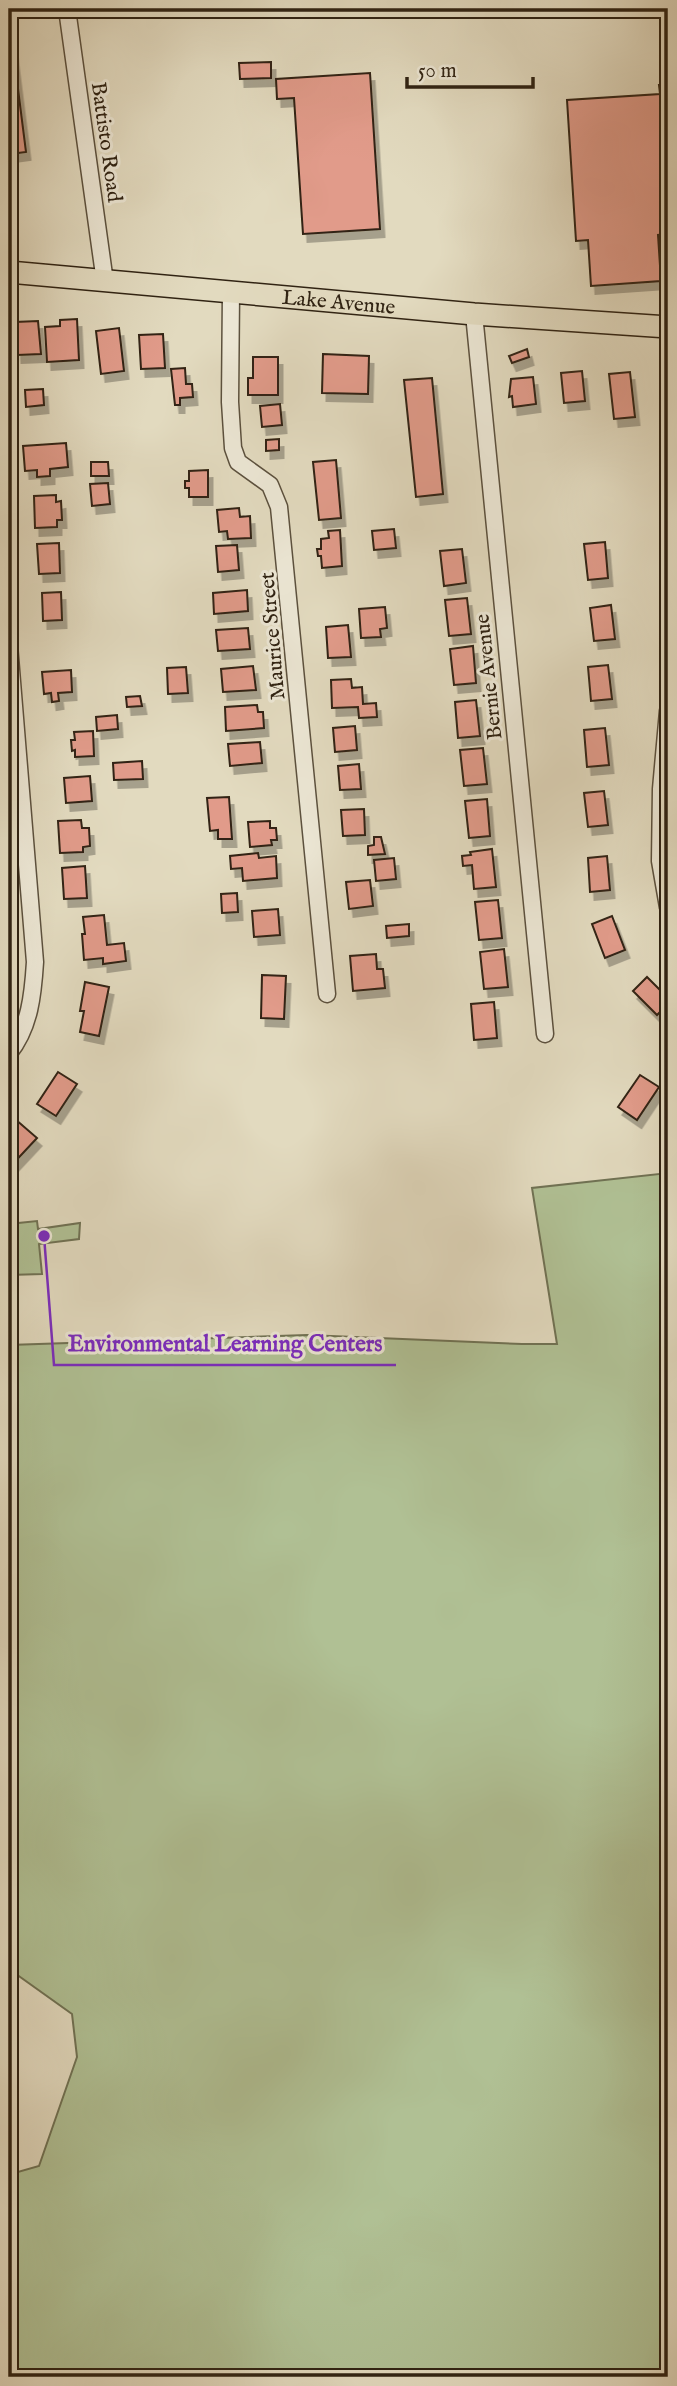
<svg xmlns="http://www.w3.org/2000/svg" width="677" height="2386" font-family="'IM FELL English',serif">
<defs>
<filter id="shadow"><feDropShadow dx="4.5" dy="8" stdDeviation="0" flood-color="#0004"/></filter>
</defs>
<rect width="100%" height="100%" fill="#e2dabf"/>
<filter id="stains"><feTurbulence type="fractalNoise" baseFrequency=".00286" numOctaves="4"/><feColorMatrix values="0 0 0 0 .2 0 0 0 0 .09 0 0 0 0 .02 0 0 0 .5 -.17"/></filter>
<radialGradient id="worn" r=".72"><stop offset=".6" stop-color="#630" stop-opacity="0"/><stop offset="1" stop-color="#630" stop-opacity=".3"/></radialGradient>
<!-- green -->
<g fill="#b0c094" stroke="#707254" stroke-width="2">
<path d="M668,1173V2377H9V2169L18,2172L39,2166L77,2057L72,2014L9,1969V1345L307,1335L522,1344H557L532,1188Z"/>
<path d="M37,1221L38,1229L80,1223L79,1239L39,1244L42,1274L9,1275V1224Z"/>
</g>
<!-- building -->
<g fill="#e19b8a" stroke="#302313" stroke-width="2" filter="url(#shadow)">
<path d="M11,34L26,152L10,154L9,35Z"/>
<path d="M271,62V78L240,79L239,63Z"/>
<path d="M370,73L380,229L303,234L294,98L277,99L276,79Z"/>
<path d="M659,85H668V234L658,235L661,281L591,286L588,240L576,241L567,100L660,94Z"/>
<path d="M77,319L79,360L47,362L45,327L60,326V320Z"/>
<path d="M38,321L41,354L17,355L15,322Z"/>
<path d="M119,328L124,371L101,374L96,331Z"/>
<path d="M163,334L165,368L141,369L139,335Z"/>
<path d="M527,349L529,357L512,363L509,356Z"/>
<path d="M323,354L369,356L368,394L322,393Z"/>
<path d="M253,357H278V395H248V378H253Z"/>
<path d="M185,368L186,384H192L193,397L180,398V405H175L171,369Z"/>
<path d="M582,371L585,401L564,403L561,373Z"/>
<path d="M630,372L635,417L614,419L609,374Z"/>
<path d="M533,377L536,404L513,407L512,396L509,397L511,379Z"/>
<path d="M432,378L443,494L416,497L404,380Z"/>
<path d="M43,389L44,405L26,407L25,390Z"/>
<path d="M280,404L282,425L262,427L260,406Z"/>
<path d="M279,439V450L266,451V440Z"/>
<path d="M66,443L68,467L50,469V476L37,477V470L25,471L23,446Z"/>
<path d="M336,460L341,518L319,520L313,462Z"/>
<path d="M91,462H108L109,476H91Z"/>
<path d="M208,470V497H189V488H185V481H189V471Z"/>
<path d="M108,483L110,504L92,506L90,484Z"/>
<path d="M56,495V502L61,501L62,520H57V527L35,528L34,496Z"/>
<path d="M239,508L240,517L250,516L251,538L228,539L227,531L219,532L217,510Z"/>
<path d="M394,529L396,548L374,550L372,531Z"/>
<path d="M340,530L342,566L322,568L321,556H318L317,549H321V539L329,538L328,531Z"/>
<path d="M605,542L608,578L588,580L584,544Z"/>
<path d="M59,543L60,573L39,574L37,544Z"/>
<path d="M237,545L239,570L218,572L216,546Z"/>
<path d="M462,549L466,583L444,586L440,551Z"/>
<path d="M247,590L248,611L214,614L213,593Z"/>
<path d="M61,592L62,620L43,621L42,593Z"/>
<path d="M467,598L471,634L449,636L445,600Z"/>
<path d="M611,605L615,639L594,641L590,608Z"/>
<path d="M385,607L387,628L380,629L381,637L361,638L359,609Z"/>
<path d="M348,625L351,657L328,658L326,627Z"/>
<path d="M248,628L250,649L218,651L216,630Z"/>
<path d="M473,646L476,683L454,685L450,649Z"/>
<path d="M608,665L612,699L591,701L588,667Z"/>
<path d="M253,666L256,690L223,692L221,669Z"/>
<path d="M186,667L188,693L168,694L167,668Z"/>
<path d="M71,670L72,692L58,693L59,701L52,702L51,693L44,694L42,672Z"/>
<path d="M351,679L352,688L362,687L363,704L376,703L377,717L359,718L358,707L332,708L331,680Z"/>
<path d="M140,696L142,706L127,707L126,697Z"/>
<path d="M476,700L480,736L458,738L455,702Z"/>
<path d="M257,705L258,712H263L264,728L226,731L225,707Z"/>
<path d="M117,715L118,729L97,731L96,717Z"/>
<path d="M355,726L357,750L335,752L333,728Z"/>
<path d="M605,728L609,765L587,767L584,730Z"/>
<path d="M93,731L94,756L75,757V750L72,751L71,740H75L74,732Z"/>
<path d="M260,742L262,763L230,766L228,744Z"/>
<path d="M483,748L487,784L464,786L460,750Z"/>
<path d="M142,761L143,779L114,780L113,763Z"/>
<path d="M359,764L361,789L340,790L338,766Z"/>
<path d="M90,776L92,801L66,803L64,778Z"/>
<path d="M604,791L608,825L588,827L584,793Z"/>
<path d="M229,797L232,839H218V830L210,831L207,798Z"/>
<path d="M487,799L490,836L469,838L465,801Z"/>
<path d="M364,809L365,835L343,836L341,810Z"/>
<path d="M81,820L82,828H89L90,846L83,847V852L60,853L58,821Z"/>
<path d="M270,821V828H276L277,840H271L272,845L250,847L248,822Z"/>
<path d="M374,837H381L385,854L368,855V846L374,845Z"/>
<path d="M492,849L496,887L474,889L472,865L463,866L462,856L471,855L470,852Z"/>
<path d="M258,853L259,858L276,856L277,878L243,881L242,868L231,869L230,856Z"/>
<path d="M607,856L610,890L590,892L588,858Z"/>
<path d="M394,858L396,879L376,881L374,860Z"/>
<path d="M85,866L87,898L64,899L62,868Z"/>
<path d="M370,880L373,906L349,909L346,882Z"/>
<path d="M237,893L238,912L222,913L221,894Z"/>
<path d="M498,900L502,938L479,940L475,902Z"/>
<path d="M278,909L280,935L254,937L252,911Z"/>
<path d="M104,915L107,945L124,943L126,961L103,964V958L84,960L82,934H85L83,917Z"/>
<path d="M612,916L625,950L605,958L592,924Z"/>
<path d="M409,924V936L387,938L386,926Z"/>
<path d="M504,949L508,987L484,989L480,952Z"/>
<path d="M376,954L377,969H383L385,988L353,991L350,956Z"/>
<path d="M262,975L286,976L284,1019L261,1018Z"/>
<path d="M647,977L668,998V1004L657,1015L633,991Z"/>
<path d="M85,982L109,987L99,1036L80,1032L84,1011H80Z"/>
<path d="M494,1002L497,1038L474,1040L471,1004Z"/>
<path d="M58,1072L77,1084L56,1116L37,1104Z"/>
<path d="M640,1075L659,1087L637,1120L618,1107Z"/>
<path d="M15,1119L37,1138L9,1168V1126Z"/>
</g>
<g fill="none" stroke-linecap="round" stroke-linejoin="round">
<!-- minor casing -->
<g stroke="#5c513e" stroke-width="19">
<g id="minor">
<path d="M67,9L105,282"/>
<path d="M231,292L230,402L233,448L238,462L270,485L279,507L327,994"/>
<path d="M474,314L545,1034"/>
<path d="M9,645L35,962C33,994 30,1027 9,1053"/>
<path d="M668,711L661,789L660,861L668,907"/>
</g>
</g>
<!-- major casing -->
<g stroke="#302313" stroke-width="24">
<g id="major">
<path id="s1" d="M9,272L474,314L668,327"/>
</g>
</g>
<!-- minor -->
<use href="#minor" stroke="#ece7d5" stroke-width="16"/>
<!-- major -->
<use href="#major" stroke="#e2dabf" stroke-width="21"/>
</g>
<g text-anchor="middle" stroke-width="6" stroke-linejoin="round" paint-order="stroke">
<!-- street labels -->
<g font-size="21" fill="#302313" stroke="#ece7d5">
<text transform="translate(107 142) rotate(82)" y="7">Battisto Road</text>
<text dy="7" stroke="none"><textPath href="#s1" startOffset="331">Lake Avenue</textPath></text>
<text transform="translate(272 636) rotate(-95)" y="7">Maurice Street</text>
<text transform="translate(488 677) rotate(-96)" y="7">Bernie Avenue</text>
</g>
</g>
<!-- callouts -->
<path fill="none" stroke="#7b2cbf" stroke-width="2.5" d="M44 1236L54 1365H396"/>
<circle fill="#7b2cbf" stroke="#ece7d5" stroke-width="2.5" cx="44" cy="1236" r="7"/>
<g font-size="23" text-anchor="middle" font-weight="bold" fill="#7b2cbf" stroke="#ece7d5" stroke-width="6" stroke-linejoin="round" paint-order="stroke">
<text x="225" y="1351">Environmental Learning Centers</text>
</g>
<!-- margin -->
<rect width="677" height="2386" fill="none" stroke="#e2dabf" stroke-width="35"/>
<rect x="10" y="10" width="656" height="2365" fill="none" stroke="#302313" stroke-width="3.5"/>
<rect x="18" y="18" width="642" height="2351" fill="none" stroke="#302313" stroke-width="2"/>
<!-- scale -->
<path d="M407 77v10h126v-10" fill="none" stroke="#302313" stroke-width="3.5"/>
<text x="418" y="77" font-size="21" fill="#302313" stroke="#ece7d5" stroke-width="5" paint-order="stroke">50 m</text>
<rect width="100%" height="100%" filter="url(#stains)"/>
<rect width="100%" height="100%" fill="url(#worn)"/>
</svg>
